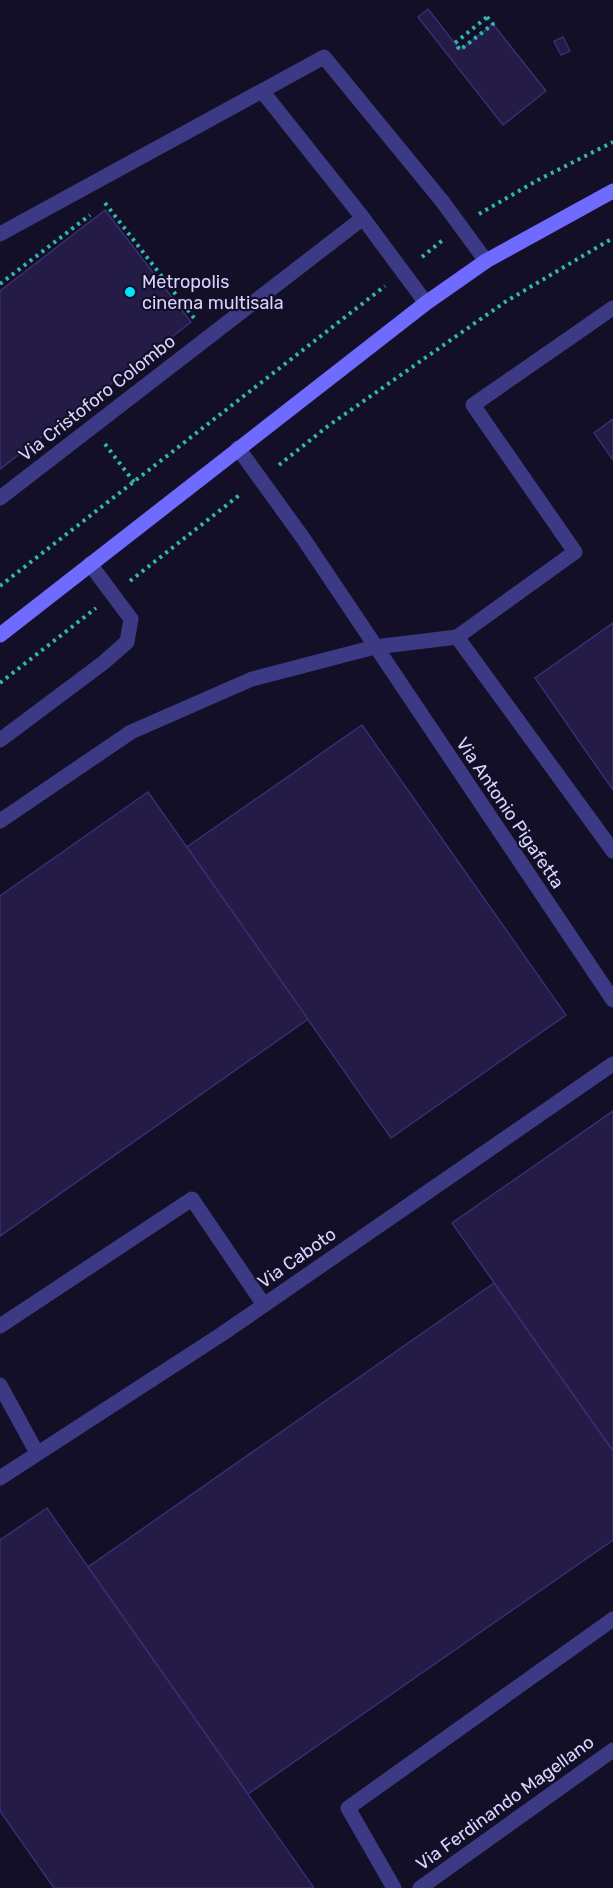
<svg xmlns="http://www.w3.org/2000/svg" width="613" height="1888" font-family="Rubik,sans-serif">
<rect width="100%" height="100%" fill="#130f26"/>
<!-- building -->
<g fill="#241b47" stroke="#3b2d73" stroke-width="1.5">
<path d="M428,9L460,50L493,24L546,91L503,125L418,17Z"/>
<path d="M563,37L570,51L561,55L554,41Z"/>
<path d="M105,210L191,322L0,469V291Z"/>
<path d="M613,419V460L594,433Z"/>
<path d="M613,623V790L535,678Z"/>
<path d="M362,725L566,1015L391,1138L187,847Z"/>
<path d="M148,792L308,1019L0,1236V896Z"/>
<path d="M613,1111V1451L452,1223Z"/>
<path d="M494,1283L613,1451V1540L248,1794L88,1567Z"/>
<path d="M47,1508L88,1567L314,1888H54L0,1811V1540Z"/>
</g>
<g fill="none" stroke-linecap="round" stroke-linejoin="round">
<!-- path -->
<g stroke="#2fb8b0" stroke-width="4" stroke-dasharray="3 4.5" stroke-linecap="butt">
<path d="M487,17L493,24L460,50L455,43Z"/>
<path d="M105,203L194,318"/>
<path d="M479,214L538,180L613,142"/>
<path d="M422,257L444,239"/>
<path d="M0,284L90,215"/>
<path d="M105,444L134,482"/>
<path d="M279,465L328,426L505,302L613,238"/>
<path d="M130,581L242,493"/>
<path d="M0,586L385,286"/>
<path d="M0,683L96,608"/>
</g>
<!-- service -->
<g stroke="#3d3a85" stroke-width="15">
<path d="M262,91L363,218"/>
<path d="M0,234L324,57L442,201"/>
<path d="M613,308L473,405L575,552L457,637L613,851"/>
<path d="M375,647L457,637"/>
<path d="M0,740L103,663L127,642L131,619L90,564"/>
<path d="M0,1326L192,1199L264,1305"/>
<path d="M0,1385L37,1453"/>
<path d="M394,1888L348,1808L613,1619"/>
</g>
<!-- minor -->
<g stroke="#3d3a85" stroke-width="15">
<path d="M442,201L486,261"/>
<path d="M238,448L303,538L613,1000"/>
<path d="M0,498L363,218L426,303"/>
<path d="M0,821L131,732L252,679L375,647"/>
<path d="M0,1478L222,1334L613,1064"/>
<path d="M420,1888L613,1750"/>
</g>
<!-- secondary -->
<path stroke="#6f6bff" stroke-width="15" d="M0,635L426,303L486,261L613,191"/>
</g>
<!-- markers -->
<circle fill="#00e5ff" stroke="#130f26" stroke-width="2" cx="130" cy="292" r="6"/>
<g text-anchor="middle" stroke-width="4.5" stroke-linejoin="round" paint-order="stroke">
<!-- poi labels -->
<g font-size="18" fill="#d9d4ff" stroke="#130f26" text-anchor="start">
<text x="142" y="288">Metropolis<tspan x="142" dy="21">cinema multisala</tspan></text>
</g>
<!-- street labels -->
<g font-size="18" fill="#d9d4ff" stroke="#130f26">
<text transform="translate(97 398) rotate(-38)" y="6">Via Cristoforo Colombo</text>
<text transform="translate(510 813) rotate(56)" y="6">Via Antonio Pigafetta</text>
<text transform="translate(297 1258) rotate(-35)" y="6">Via Caboto</text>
<text transform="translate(505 1803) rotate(-36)" y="6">Via Ferdinando Magellano</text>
</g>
</g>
</svg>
